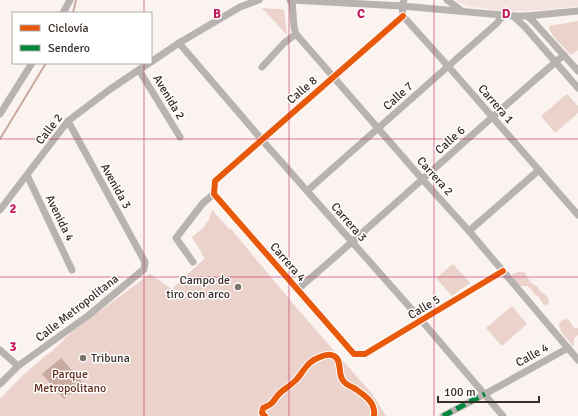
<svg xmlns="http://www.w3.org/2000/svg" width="578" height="416" font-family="Signika,sans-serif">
<rect width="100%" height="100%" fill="#faf3f0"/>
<!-- built -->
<path fill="#f4e4df" d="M455,0H578V6L544,10L505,12L473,7L459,3Z"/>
<!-- green -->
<g fill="#ebd2ca">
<path d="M262,8L278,9L284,10L287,35Z"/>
<path d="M578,21V50L571,55C565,48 549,35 549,26Z"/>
<path d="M567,94L578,106V113L555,133L541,116Z"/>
<path d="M212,210L229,229L230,228L301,313L373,395L386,416H0V399L21,377L45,356L51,352L73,331L150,274L172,289L205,258L201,254L202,253L192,237L203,228L209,219Z"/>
<path d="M453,264L470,283L452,296L436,278Z"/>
<path d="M518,272H523L525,273L531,283L537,286L540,291L547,296L549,300V304L547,305L543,304L539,297L534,294L531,289L527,286H520L515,281L512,275L513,274Z"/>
<path d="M512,306L527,324L502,346L486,328Z"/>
<path d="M565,319L569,320L574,328H578V335L574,338V344L573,346C568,339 550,324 565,319Z"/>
</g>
<!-- water -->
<path fill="#c9aa9f" d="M61,358L83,383L64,399L42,374Z"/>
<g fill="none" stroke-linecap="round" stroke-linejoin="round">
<!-- stream -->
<g stroke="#c9aa9f" stroke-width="2">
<path d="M73,13L76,0"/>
<path d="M0,139L46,63"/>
</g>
<!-- minor -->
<g stroke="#b8b3b1" stroke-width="7">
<path d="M290,0L402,6L513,16H527L578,11"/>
<path d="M292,0L294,27L296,34L423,180L469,231L578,360"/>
<path d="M404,0L402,6L403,16L448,66L578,215"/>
<path d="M447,0L462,11"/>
<path d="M63,13L70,0"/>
<path d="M403,16L215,181L214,194L354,354H365L503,271"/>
<path d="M513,16L525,27L578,88"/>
<path d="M527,16L533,21L578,71"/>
<path d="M179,43L262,140L422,321L503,416"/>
<path d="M151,62L179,43L240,7L259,0"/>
<path d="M262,67L284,43L296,34"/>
<path d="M139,70L180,137"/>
<path d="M0,114L32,63"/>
<path d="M27,175L72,270"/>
<path d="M307,191L496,24L503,16"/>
<path d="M0,210L68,121L109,90L149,63"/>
<path d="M469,231L539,170"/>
<path d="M193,262L176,238L203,203L214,194"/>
<path d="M298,289C388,212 474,131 564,55"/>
<path d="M0,350L18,366"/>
<path d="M0,384L18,366L89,315L144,269L145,262L68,121"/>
<path d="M443,416L485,394L568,348"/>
</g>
<!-- quiet -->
<path stroke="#00873e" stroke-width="5" stroke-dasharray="10 5" stroke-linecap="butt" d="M443,416L485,394"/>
<!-- cycleway casing -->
<g stroke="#fff" stroke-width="8">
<g id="cycleway">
<path d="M403,16L215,181L214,194L354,354H365L503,271"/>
<path d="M265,416L262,413L263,408C276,403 273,399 281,392C286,388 291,385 296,380C300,376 303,370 307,366C311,360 327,352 334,356C342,360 338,372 342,379C344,383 349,386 354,388C364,395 376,402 374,416"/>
</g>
</g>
<!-- cycleway -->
<use href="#cycleway" stroke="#e8590c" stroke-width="6"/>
</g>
<!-- grid -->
<path fill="none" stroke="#c2185b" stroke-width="1" stroke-opacity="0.55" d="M144,0V13M289,0V416M434,0V416M144,63V416M0,139H578M0,277H578"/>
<!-- markers -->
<g fill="#7d736f" stroke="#fff" stroke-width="1.5">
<circle cx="238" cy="287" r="4"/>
<circle cx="83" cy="358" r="4"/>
</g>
<g text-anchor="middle" stroke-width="3" stroke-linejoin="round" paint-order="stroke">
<!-- street labels -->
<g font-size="12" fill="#392e2a" stroke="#fff">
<text transform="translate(302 90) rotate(-41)" y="4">Calle 8</text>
<text transform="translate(398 96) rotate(-42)" y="4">Calle 7</text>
<text transform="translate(169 97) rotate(59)" y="4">Avenida 2</text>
<text transform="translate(496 104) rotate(49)" y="4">Carrera 1</text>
<text transform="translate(49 129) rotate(-52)" y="4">Calle 2</text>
<text transform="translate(450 140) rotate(-42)" y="4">Calle 6</text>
<text transform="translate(435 176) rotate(48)" y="4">Carrera 2</text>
<text transform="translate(116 186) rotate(61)" y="4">Avenida 3</text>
<text transform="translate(60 218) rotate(64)" y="4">Avenida 4</text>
<text transform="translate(349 222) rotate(49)" y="4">Carrera 3</text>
<text transform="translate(288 262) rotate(49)" y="4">Carrera 4</text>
<text transform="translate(424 307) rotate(-31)" y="4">Calle 5</text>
<text transform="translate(77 308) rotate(-38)" y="4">Calle Metropolitana</text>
<text transform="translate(532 355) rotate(-29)" y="4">Calle 4</text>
</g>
<!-- poi labels -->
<g font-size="12" fill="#392e2a" stroke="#fff" text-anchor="end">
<text x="230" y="284">Campo de<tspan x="230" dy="14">tiro con arco</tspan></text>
<text x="91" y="362" text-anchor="start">Tribuna</text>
</g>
<!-- park labels -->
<g font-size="12" fill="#612a18" stroke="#fff">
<text x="70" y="378">Parque<tspan x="70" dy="14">Metropolitano</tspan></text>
</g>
</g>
<g font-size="13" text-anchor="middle" font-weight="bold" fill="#c2185b" stroke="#fff" stroke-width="3" stroke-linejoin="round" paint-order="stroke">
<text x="217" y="18">B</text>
<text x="361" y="18">C</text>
<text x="506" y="18">D</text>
<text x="13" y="213">2</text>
<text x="13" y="351">3</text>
</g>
<!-- legend -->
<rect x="12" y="12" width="140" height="52" fill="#ffffff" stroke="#b0abaa"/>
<rect x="20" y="25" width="20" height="6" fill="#e8590c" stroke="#b0abaa"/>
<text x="48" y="32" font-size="12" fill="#392e2a">Ciclovía</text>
<rect x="20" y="45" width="20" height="6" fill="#00873e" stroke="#b0abaa"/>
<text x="48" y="52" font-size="12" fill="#392e2a">Sendero</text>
<!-- scale -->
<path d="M438 396v6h101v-6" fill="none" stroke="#392e2a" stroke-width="2"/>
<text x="444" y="396" font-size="12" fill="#392e2a" stroke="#ffffff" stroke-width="3" paint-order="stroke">100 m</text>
</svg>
